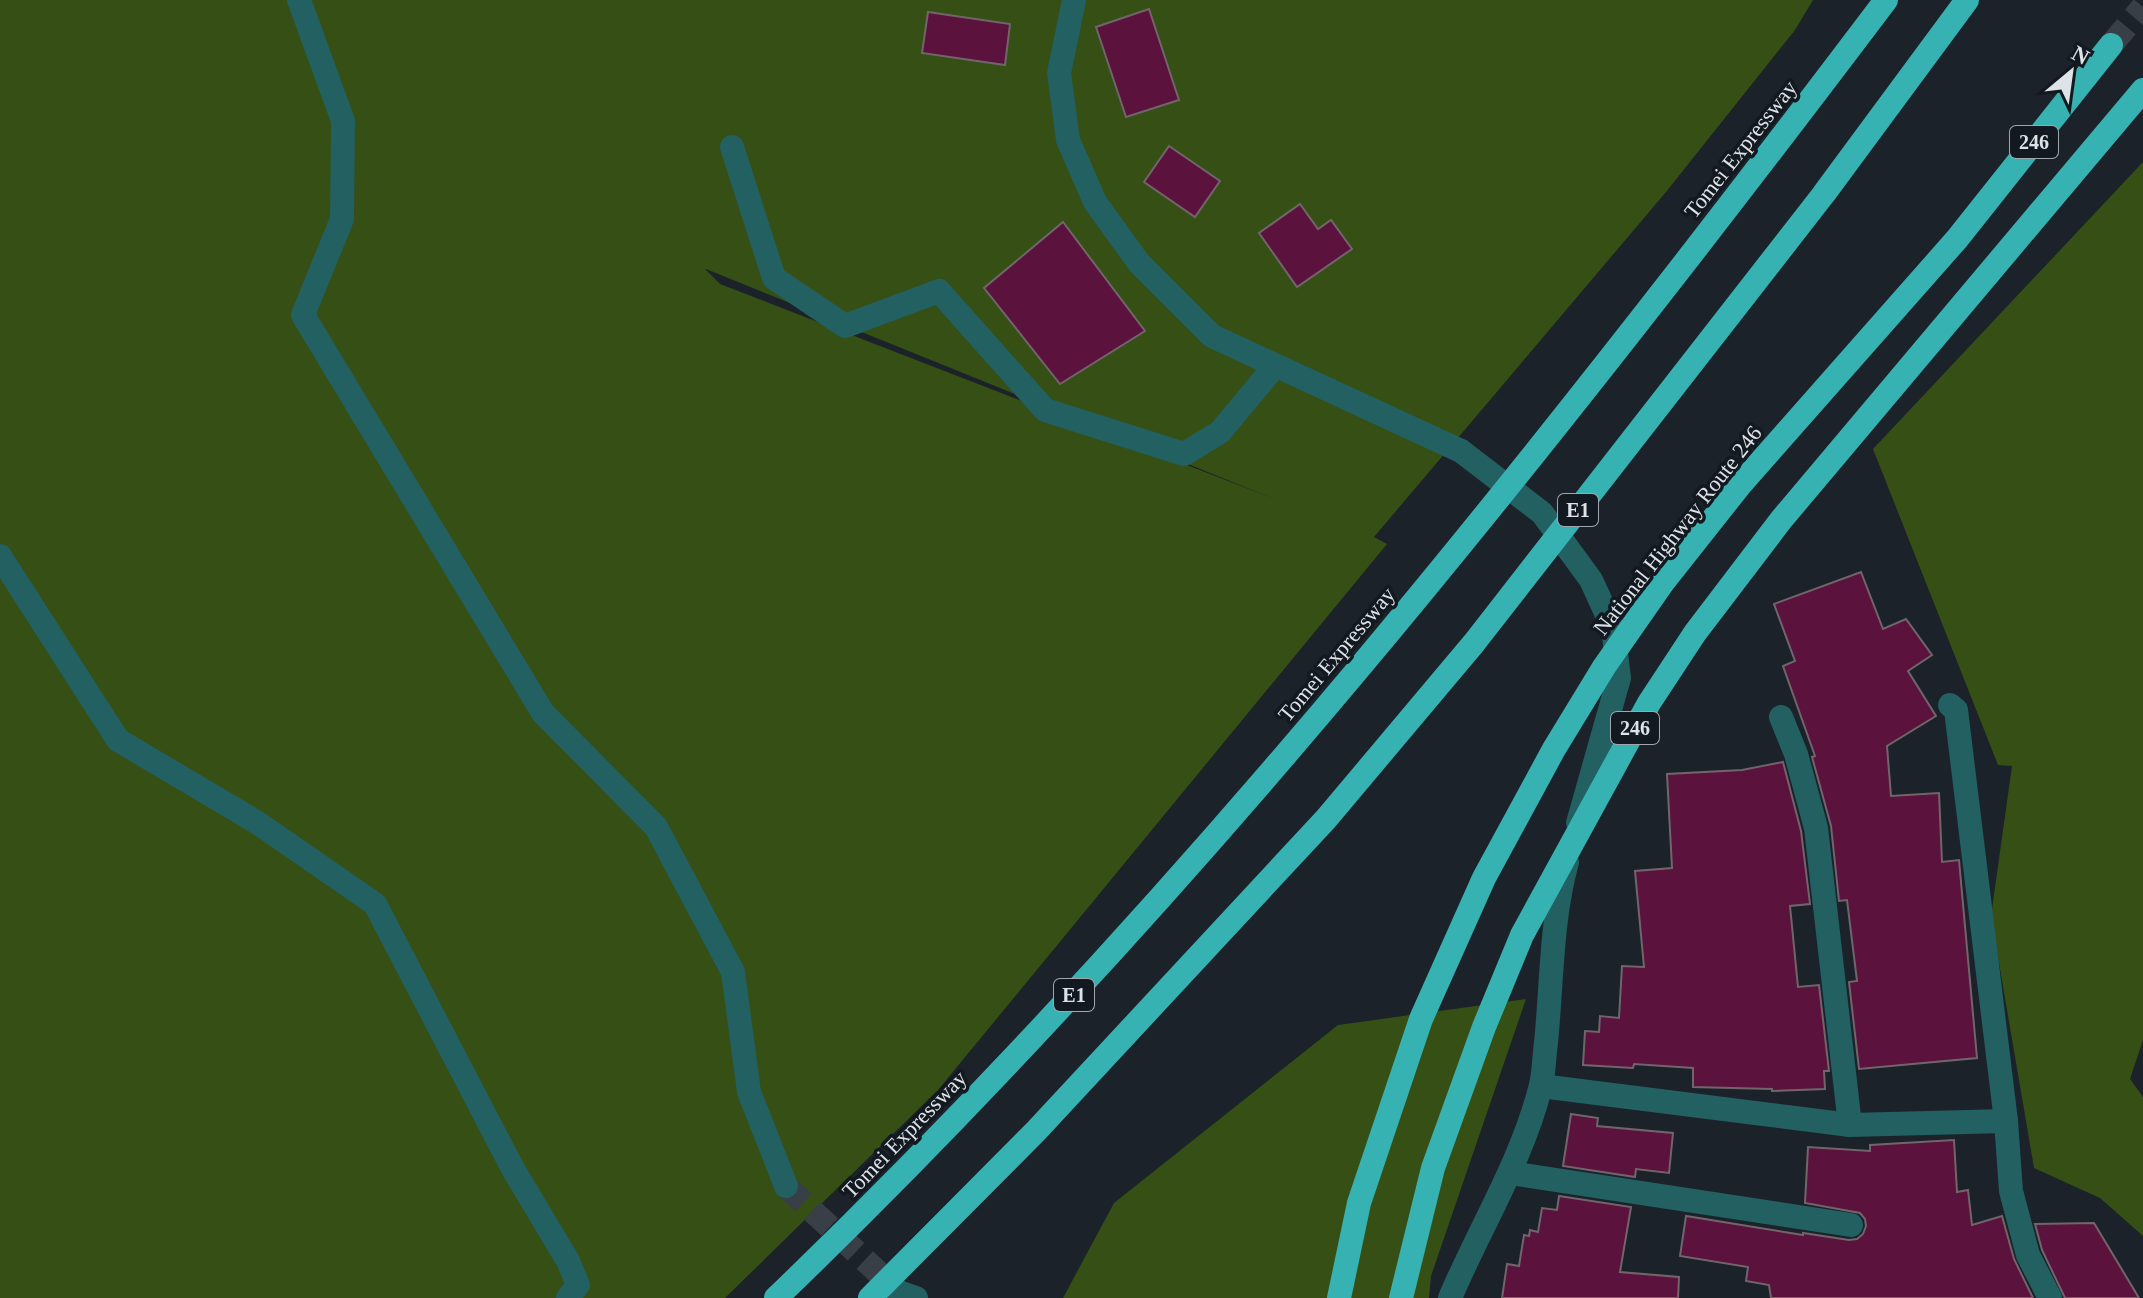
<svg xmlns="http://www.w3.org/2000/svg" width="2143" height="1298" font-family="'Times New Roman',serif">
<rect width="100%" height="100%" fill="#1b222a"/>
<!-- green -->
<g fill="#364f14" fill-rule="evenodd">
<path d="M0,0H1813L1795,30L1666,192L1374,537L1387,544L938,1090L725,1298H0ZM705,269H706L1277,500L720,284Z"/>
<path d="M2143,162V1040L2130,1079L2143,1097V1236L2100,1198L2034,1168L1991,916L2012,766L1998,765L1873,449Z"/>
<path d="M1526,999L1431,1276L1429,1298H1063L1114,1203L1338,1025Z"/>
</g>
<!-- building -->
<g fill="#5b123d" stroke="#71656b" stroke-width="2">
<path d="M1149,9L1179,100L1126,117L1096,27Z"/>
<path d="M928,12L1010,24L1005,65L922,53Z"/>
<path d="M1169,146L1220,181L1195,217L1144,182Z"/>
<path d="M1300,204L1318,229L1331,220L1352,249L1297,287L1259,233Z"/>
<path d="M1063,222L1145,331L1060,384L984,288Z"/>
<path d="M1861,572L1883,629L1906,619L1932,655L1908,671L1936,716L1887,746L1891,796L1939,793L1942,862L1959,860L1977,1058L1859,1069L1849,982L1857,981L1847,900L1839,901L1831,826L1812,757L1815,756L1783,666L1795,661L1774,604Z"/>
<path d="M1783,762L1801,831L1810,904L1790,906L1798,987L1819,985L1829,1071H1824L1825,1089L1772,1091V1089L1693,1087V1068L1634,1064L1633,1068L1583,1065L1585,1031L1599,1032L1600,1016L1619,1018L1622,966L1644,967L1635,871L1672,868L1667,774L1742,770Z"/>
<path d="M1571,1114L1598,1118L1597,1126L1673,1133L1669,1173L1636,1169L1635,1177L1563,1166Z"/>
<path d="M1954,1140L1957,1192L1968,1190L1972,1225L2002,1216L2014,1259L2033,1298H1771L1769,1285L1746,1281L1748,1267L1680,1256L1686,1216L1803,1235V1233L1849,1240L1857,1239L1863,1234L1866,1226L1865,1219L1860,1213L1805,1203L1808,1147L1870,1151V1145Z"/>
<path d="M1559,1196L1631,1207L1620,1272L1679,1277L1678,1298H1502L1507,1264L1519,1266L1524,1235L1529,1236L1530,1230L1538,1232L1542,1208L1557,1210Z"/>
<path d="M2094,1223L2139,1298H2065L2042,1250L2035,1224Z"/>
</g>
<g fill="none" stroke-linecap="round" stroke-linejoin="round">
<!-- minor-tunnel -->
<path stroke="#383f46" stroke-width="24" stroke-dasharray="24 12" stroke-linecap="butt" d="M786,1186L899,1292"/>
<!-- highway-tunnel -->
<path stroke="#383f46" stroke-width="24" stroke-dasharray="24 12" stroke-linecap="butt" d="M2111,45L2143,7"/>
<!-- minor -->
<g stroke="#226061" stroke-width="24">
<path d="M299,0L343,121L342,219L303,315L543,713L656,827L733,972L749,1092L786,1186"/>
<path d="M1074,0L1059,73L1068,140L1095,202L1139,263L1212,336L1461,451L1542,513L1591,580L1613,628L1619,678L1578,823"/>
<path d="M732,147L774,278L845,326L939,291L1045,410L1184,454L1220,432L1275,366"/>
<path d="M0,556L118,740L258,823L375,904L513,1169L568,1261L578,1285L568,1298"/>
<path d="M1950,705L1956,710L2006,1121L2011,1191L2028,1255L2050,1298"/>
<path d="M1781,717L1796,754L1816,828L1850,1125"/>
<path d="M1541,1086L1850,1125L2006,1121"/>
<path d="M1510,1173L1851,1225"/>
<path d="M899,1292L916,1298"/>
<path d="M1450,1298C1480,1227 1522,1161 1541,1085C1544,1072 1544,1057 1546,1043C1552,982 1551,920 1567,862"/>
</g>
<!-- highway -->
<g stroke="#37b2b2" stroke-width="24">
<path d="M776,1298C1187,903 1543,454 1886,0"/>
<path d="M870,1298L1036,1131L1326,819L1474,643L1823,195L1967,0"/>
<path d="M1339,1298L1359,1203L1421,1019L1484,878L1554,749L1604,667L1664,581L1740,485L1957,239L2111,45"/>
<path d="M1401,1298L1433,1168L1484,1027L1522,935L1649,703L1695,633L1781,520L2143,90"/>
</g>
</g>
<g text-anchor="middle" stroke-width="7" stroke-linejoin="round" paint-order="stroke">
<!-- shield labels -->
<g fill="#121920" stroke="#a1a6ac" stroke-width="2">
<rect x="2010" y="126" width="48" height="32" rx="6"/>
<rect x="1558" y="494" width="40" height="32" rx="6"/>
<rect x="1611" y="712" width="48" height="32" rx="6"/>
<rect x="1054" y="979" width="40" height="32" rx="6"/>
</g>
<g font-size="20" font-weight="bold" fill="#dee3e8">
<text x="2034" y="149">246</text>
<text x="1578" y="517">E1</text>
<text x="1635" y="735">246</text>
<text x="1074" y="1002">E1</text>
</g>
<!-- street labels -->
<g font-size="22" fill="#dee3e8" stroke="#121920">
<text transform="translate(1740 149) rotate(-52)" y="8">Tomei Expressway</text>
<text transform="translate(1677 530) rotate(-52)" y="8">National Highway Route 246</text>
<text transform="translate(1336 654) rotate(-50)" y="8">Tomei Expressway</text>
<text transform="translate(904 1134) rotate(-46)" y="8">Tomei Expressway</text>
</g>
</g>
<!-- north arrow -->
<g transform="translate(2071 72) rotate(29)" stroke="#121920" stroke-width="6" paint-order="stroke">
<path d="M0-6L14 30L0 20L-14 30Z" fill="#dee3e8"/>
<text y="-12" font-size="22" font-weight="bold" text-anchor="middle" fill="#dee3e8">N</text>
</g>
</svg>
